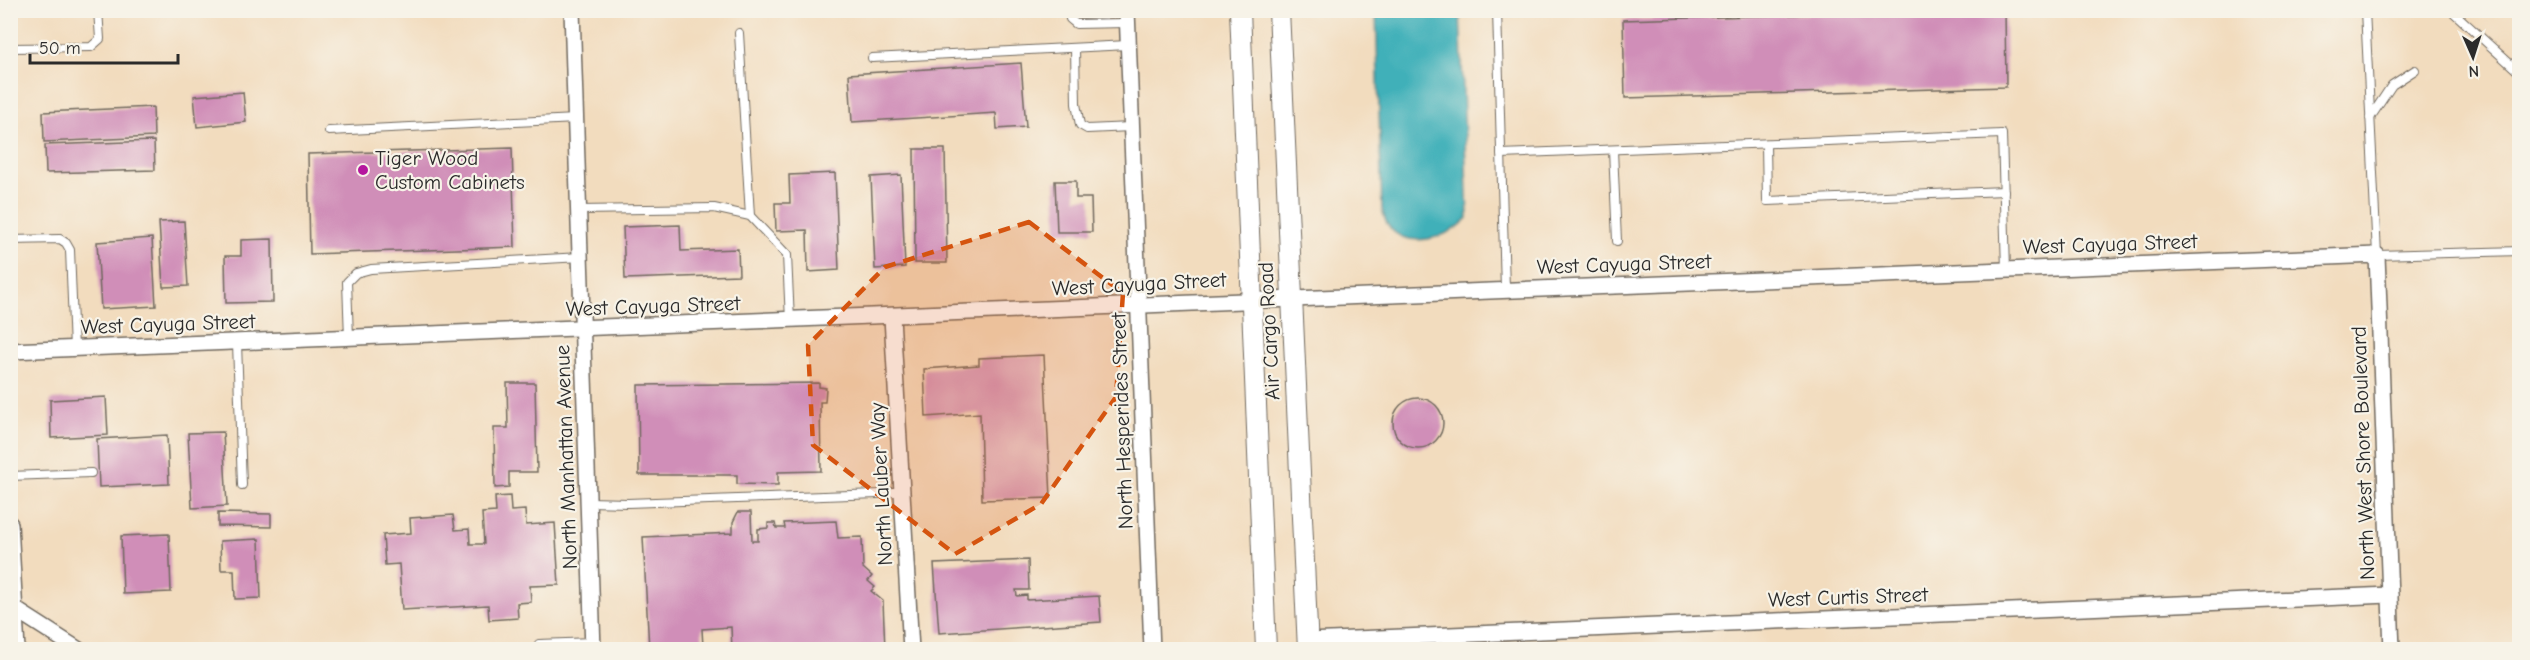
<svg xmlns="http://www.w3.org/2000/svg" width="2530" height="660" font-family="'Comic Neue',sans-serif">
<rect width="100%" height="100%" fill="#f7f3e8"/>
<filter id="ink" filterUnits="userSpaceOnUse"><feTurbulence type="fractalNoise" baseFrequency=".0167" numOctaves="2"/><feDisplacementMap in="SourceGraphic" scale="12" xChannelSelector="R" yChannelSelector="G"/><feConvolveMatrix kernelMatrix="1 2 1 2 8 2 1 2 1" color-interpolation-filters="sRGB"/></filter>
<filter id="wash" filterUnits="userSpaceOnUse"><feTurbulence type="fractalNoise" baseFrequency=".008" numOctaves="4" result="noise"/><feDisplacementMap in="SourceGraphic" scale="24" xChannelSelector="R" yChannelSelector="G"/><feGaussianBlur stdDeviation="1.35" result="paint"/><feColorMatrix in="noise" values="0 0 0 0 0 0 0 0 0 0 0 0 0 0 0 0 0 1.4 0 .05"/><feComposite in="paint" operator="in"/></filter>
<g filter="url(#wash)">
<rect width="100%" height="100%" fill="#f2dcbe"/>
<!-- water -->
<path fill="#3fb0b9" stroke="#356e72" stroke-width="1.5" d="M1376,11H1460L1468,218C1450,238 1405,252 1387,224C1385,220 1384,214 1382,210Z"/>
<g id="blocks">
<!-- building -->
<g fill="#d08eb8">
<path d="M1944,10H2005L2006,87L1625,98L1623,20Z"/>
<path d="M1021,63L1026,127L997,129L996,113L852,122L849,74Z"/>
<path d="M243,92L246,122L197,127L194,96Z"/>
<path d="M153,107L154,137L44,142L43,112Z"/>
<path d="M154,141L155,170L46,173L45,145Z"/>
<path d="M512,148L515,247L310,254L308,154Z"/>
<path d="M914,149H945L947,263H915Z"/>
<path d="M835,173L839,270L808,272L807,230L776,231L775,203H790L789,175Z"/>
<path d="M901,175L905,267L875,269L871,177Z"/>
<path d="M1055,181H1076V198H1091L1092,232H1057Z"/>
<path d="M184,221L188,286L163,287L159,222Z"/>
<path d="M680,225L681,251L738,249L739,275L625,279L623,227Z"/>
<path d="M152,238L156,306L101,309L97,242Z"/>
<path d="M272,239L273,302L226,303L225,256H241V240Z"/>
<path d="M1044,355L1051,498L982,500L980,413L926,417L924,369L979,365V358Z"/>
<path d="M507,383H535L537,472H509V487L495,488L494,428H508Z"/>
<path d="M819,383V387L826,388L825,402H820L821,471L778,472V485L737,484V475H639L638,385Z"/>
<path d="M106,397L108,435L51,438L50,400Z"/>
<circle cx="1418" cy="423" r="25"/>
<path d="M223,432L227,506L192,508L188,433Z"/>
<path d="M167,435L169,484L99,487L97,439Z"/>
<path d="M510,496L511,511L525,510L526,525L555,523L559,585L530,586L531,602L517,603L518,618L489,620L488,605L402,610L399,564L385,565L383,535L411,533L410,518L453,515L455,530L469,529L470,544H484L482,513L496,512L495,497Z"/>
<path d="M738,512H751L752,541H758V529L768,528V523H775L776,528H785L784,523L836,521L838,538L862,537L863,568L872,576L868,581L875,587L871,591L883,601L885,650H732L731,627L702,629L703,647L649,649L643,537L733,533V522Z"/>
<path d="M218,513L271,514V527L218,526Z"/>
<path d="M169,534L171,592L123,594L121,536Z"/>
<path d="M259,539L261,598L235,599L234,570H221L220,541Z"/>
<path d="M1028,560L1029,590H1016L1017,596L1027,595V600L1099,596L1101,622L939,633L934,564Z"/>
</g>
</g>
</g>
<g filter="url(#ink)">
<use href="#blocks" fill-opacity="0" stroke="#71695e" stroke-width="1.5"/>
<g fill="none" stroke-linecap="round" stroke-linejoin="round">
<!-- service casing -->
<g stroke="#71695e" stroke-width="10">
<g id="service">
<path d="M1068,10L1070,19L1076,24L1127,23"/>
<path d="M1497,10L1505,289"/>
<path d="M2365,10L2377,255L2520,251"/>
<path d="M2451,10L2520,73"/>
<path d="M739,33L750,216"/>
<path d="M10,48L91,47L100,39L98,10"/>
<path d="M1075,48L1076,104L1080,125L1087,129L1131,127"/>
<path d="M872,58L1128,45"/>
<path d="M2370,118L2392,85L2415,70"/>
<path d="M329,131L576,119"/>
<path d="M1766,144L1767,201L2004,191"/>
<path d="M1613,150L1617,241"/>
<path d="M1501,154L2002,134L2006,270"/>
<path d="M579,210L714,208L750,216L787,255L790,321"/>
<path d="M10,240L60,239L66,243L70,250L74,349"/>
<path d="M349,338L347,282L356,273L371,269L581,257"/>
<path d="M237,343L242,485"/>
<path d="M10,476L91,473"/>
<path d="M589,502L628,503L878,494L902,491"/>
<path d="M540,650L539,644L593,642"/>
</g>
</g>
<!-- minor casing -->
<g stroke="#71695e" stroke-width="18">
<g id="minor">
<path d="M572,10L593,650"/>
<path d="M1127,10L1152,650"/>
<path d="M892,317L911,650"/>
<path d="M10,351L2377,255L2392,650"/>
<path d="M10,524L17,650"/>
<path d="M15,609L79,650"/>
<path d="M1307,641L2390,595"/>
</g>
</g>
<!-- tertiary casing -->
<g stroke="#71695e" stroke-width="22">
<g id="tertiary">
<path d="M1240,10L1266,650"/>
<path d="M1279,10L1308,650"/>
</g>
</g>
<!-- service -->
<use href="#service" stroke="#fff" stroke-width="8"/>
<!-- minor -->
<use href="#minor" stroke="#fff" stroke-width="15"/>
<!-- tertiary -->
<use href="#tertiary" stroke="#fff" stroke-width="20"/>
</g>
</g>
<!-- marked area -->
<path fill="#d5540f" fill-opacity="0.2" stroke="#d5540f" stroke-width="4.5" stroke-dasharray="12 8" stroke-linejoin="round" d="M1029,222L1123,293L1116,397L1041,504L955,554L813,445L808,345L885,267Z"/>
<!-- markers -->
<circle fill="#b5179e" stroke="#f7f3e8" stroke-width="2" cx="363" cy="170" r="6"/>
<g text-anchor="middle" stroke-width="4.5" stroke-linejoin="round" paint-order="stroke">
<!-- poi labels -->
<g font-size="21" fill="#2b2b2b" stroke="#f7f3e8" text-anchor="start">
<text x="375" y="165">Tiger Wood<tspan x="375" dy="24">Custom Cabinets</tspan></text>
</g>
<!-- street labels -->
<g font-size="21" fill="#2b2b2b" stroke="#f7f3e8">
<text transform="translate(2110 244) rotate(-2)" y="7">West Cayuga Street</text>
<text transform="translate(1624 264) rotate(-2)" y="7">West Cayuga Street</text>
<text transform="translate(1139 284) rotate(-3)" y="7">West Cayuga Street</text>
<text transform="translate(653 306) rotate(-2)" y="7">West Cayuga Street</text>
<text transform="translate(168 324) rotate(-2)" y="7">West Cayuga Street</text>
<text transform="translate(1269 331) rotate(-93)" y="7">Air Cargo Road</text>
<text transform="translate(1122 421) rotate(-92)" y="7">North Hesperides Street</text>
<text transform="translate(2363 453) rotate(-92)" y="7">North West Shore Boulevard</text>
<text transform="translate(566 457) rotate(-92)" y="7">North Manhattan Avenue</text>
<text transform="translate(881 484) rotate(-93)" y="7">North Lauber Way</text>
<text transform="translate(1848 597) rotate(-2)" y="7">West Curtis Street</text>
</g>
</g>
<!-- margin -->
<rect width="2530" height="660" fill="none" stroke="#f7f3e8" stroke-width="36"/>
<!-- north arrow -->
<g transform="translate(2473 57) rotate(177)" stroke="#f7f3e8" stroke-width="4.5" paint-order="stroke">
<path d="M0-4.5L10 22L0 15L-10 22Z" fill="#2b2b2b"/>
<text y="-9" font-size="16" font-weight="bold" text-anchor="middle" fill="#2b2b2b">N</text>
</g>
<!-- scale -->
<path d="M30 54v9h148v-9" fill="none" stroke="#2b2b2b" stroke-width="3"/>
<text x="39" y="54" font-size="18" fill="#2b2b2b" stroke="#f7f3e8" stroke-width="4.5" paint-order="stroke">50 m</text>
</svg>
